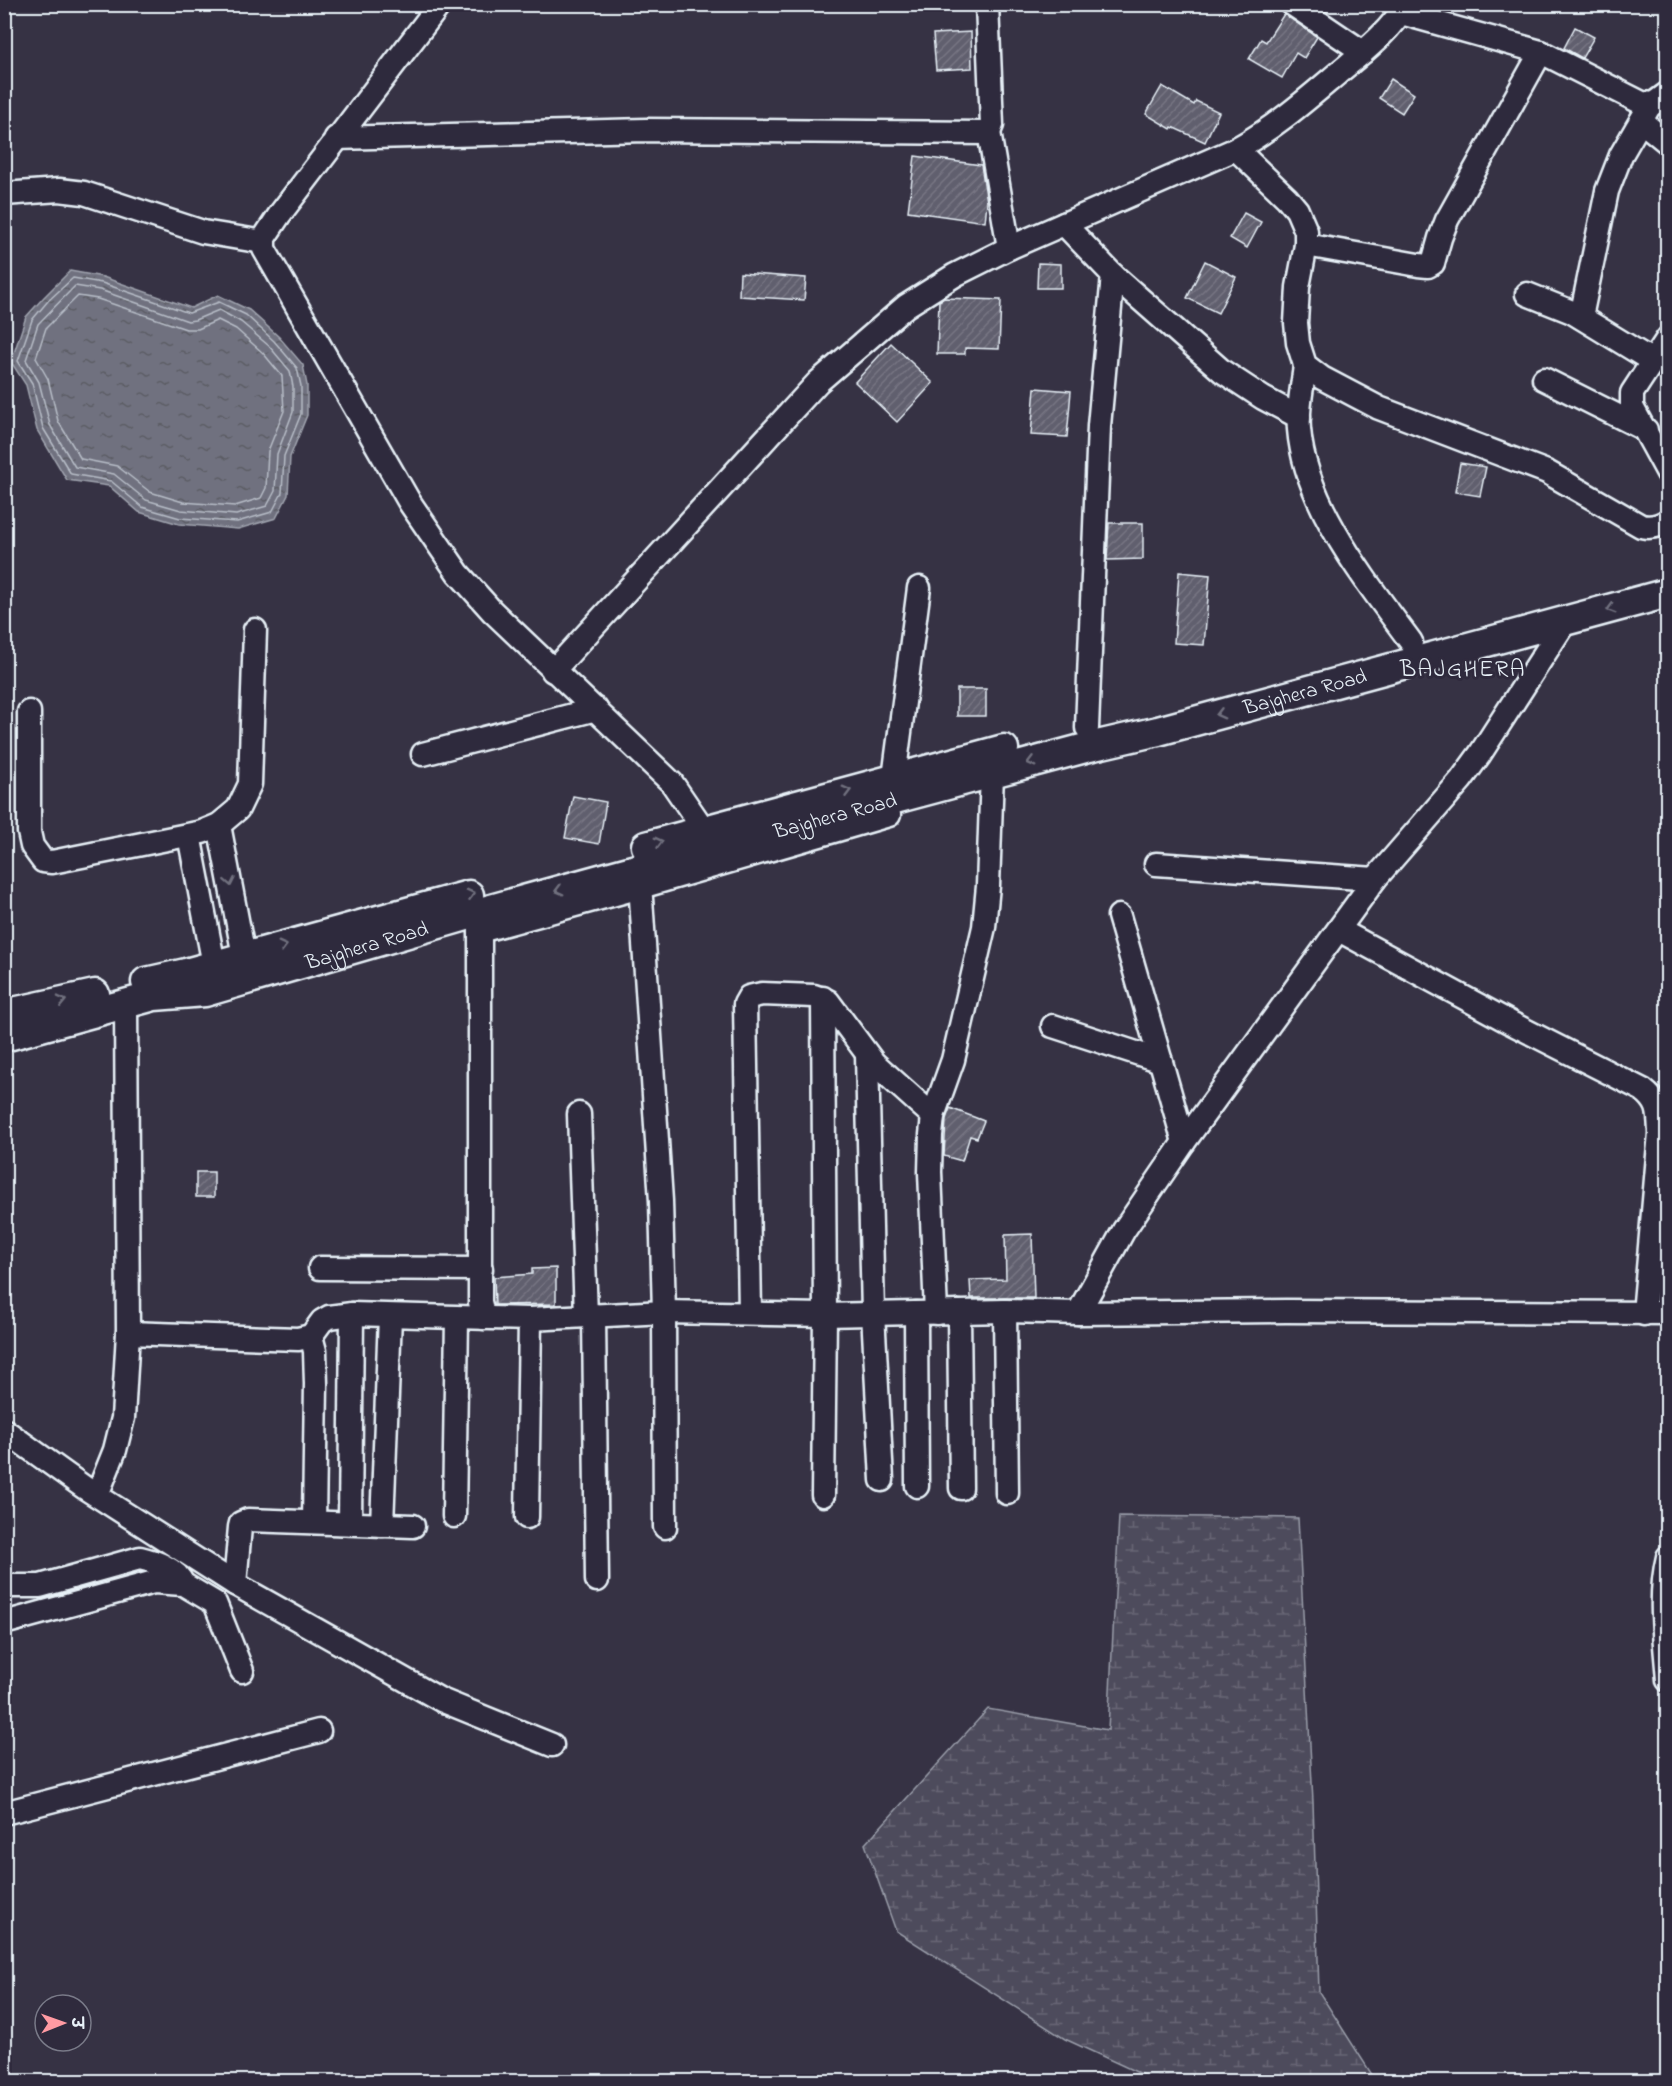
<svg xmlns="http://www.w3.org/2000/svg" width="1672" height="2086" font-family="'Indie Flower','Playpen Sans Deva',sans-serif">
<defs>
<pattern id="wetland-marsh" width="20" height="14" patternUnits="userSpaceOnUse" patternTransform="scale(1.5)"><rect width="20" height="14" fill="#4d4b5c"/><path d="M1 5h8M5 5V1M11 12h8M15 12V8" fill="none" stroke="#676574"/></pattern>
<pattern id="water-ripples" width="26" height="14" patternUnits="userSpaceOnUse" patternTransform="scale(1.5)"><rect width="26" height="14" fill="#70717f"/><path d="M2 4q2-2 4 0t4 0M15 11q2-2 4 0t4 0" fill="none" stroke="#5b5c64"/></pattern>
<pattern id="building-hatch" width="6" height="6" patternUnits="userSpaceOnUse" patternTransform="scale(1.5)"><rect width="6" height="6" fill="#605e6e"/><path d="M-1 1l2-2M0 6l6-6M5 7l2-2" fill="none" stroke="#777683"/></pattern>
</defs>
<rect width="100%" height="100%" fill="#363244"/>
<filter id="ink" filterUnits="userSpaceOnUse"><feTurbulence type="fractalNoise" baseFrequency=".0167" numOctaves="2"/><feDisplacementMap in="SourceGraphic" scale="12" xChannelSelector="R" yChannelSelector="G"/><feConvolveMatrix kernelMatrix="1 2 1 2 8 2 1 2 1" color-interpolation-filters="sRGB"/></filter>
<g filter="url(#ink)">
<!-- wetland -->
<path fill="url(#wetland-marsh)" stroke="#9a9eaa" stroke-width="1.5" d="M1119,1516L1298,1518L1313,1802L1319,1992L1376,2081H1156L1065,2039L896,1931L865,1844L988,1709L1108,1730Z"/>
<!-- water -->
<path fill="url(#water-ripples)" stroke="#a0a4af" stroke-width="1.5" d="M70,271L103,277L191,308L218,295L249,310L279,337L303,365L307,385V415L290,457L288,495L276,518L238,529L179,524L139,512L109,486L67,480L37,430L26,385L11,362L26,317L44,297Z"/>
<g fill="none" stroke-linecap="round" stroke-linejoin="round">
<!-- shore -->
<g stroke="#b8bec8" stroke-width="1.5">
<path d="M73,278L102,283L189,313L219,302L246,315L274,341L297,368L301,386V414L284,456L282,493L272,512L237,522L180,518L142,507L111,481L71,474L43,428L32,383L18,361L32,320L48,301Z"/>
<path d="M75,286L100,290L188,321L195,320L219,310L241,322L269,346L290,371L293,387V412L277,454L275,491L267,506L236,515L181,510L146,500L114,474L75,467L50,425L39,382L26,360L38,324Z"/>
<path d="M78,296L98,299L186,329H198L218,320L236,329L263,353L282,376L284,411L268,451L266,488L261,498L235,506L183,502L150,492L117,466L81,459L58,421L48,379L36,358L46,328Z"/>
</g>
</g>
<!-- building -->
<g fill="url(#building-hatch)" stroke="#e8f1f8" stroke-width="1.5">
<path d="M1284,14L1317,37L1304,58L1296,53L1282,78L1249,59L1261,39L1266,42Z"/>
<path d="M1575,27L1594,37L1582,58L1564,48Z"/>
<path d="M971,32L972,68L936,70L933,34Z"/>
<path d="M1391,79L1414,94L1402,113L1379,98Z"/>
<path d="M1162,86L1194,105L1196,101L1219,112L1205,142L1172,127L1171,129L1146,114Z"/>
<path d="M915,156L981,165L987,202L985,222L908,211Z"/>
<path d="M1244,213L1261,222L1247,248L1230,238Z"/>
<path d="M1205,261L1236,277L1218,313L1187,298Z"/>
<path d="M1038,263L1061,264V288H1037Z"/>
<path d="M740,273L806,278L804,300L739,296Z"/>
<path d="M944,298L1001,300L999,349L965,348V354H937L939,301Z"/>
<path d="M891,343L933,383L897,422L855,382Z"/>
<path d="M1035,388L1071,391L1067,437L1031,435Z"/>
<path d="M1460,463L1486,467L1480,496L1455,492Z"/>
<path d="M1109,523H1143V559L1107,560Z"/>
<path d="M1179,572L1210,575L1204,645L1174,643Z"/>
<rect x="957" y="689" width="29" height="27"/>
<path d="M573,796L606,802L599,844L565,838Z"/>
<path d="M950,1108L984,1121L977,1138L970,1136L962,1161L944,1156L946,1119Z"/>
<rect x="196" y="1172" width="18" height="25"/>
<path d="M1032,1234L1034,1298H971L970,1280L1006,1279L1005,1235Z"/>
<path d="M556,1268V1304L495,1305L494,1277L532,1274V1269Z"/>
</g>
<g fill="none" stroke-linecap="round" stroke-linejoin="round">
<!-- minor casing -->
<g stroke="#e8f1f8" stroke-width="27">
<g id="minor">
<path d="M440,4L280,214L264,238V249L410,503L458,573L492,611L672,783L713,843"/>
<path d="M1292,4L1363,52"/>
<path d="M1401,13L1541,52L1642,103L1653,104L1668,93"/>
<path d="M1641,121L1668,143"/>
<path d="M989,132L1009,248"/>
<path d="M336,138L646,130L986,133L989,132L992,125L987,4"/>
<path d="M1236,149L1287,198L1297,210L1306,231V245L1298,287L1296,323L1298,343L1305,365L1322,378L1379,408L1547,472L1641,526C1650,528 1660,526 1668,520"/>
<path d="M4,194L59,190L84,193L203,232L263,242"/>
<path d="M1064,224L1113,275L1222,371L1263,398L1299,417"/>
<path d="M1306,245L1418,265L1428,266L1433,263L1440,238L1447,220L1541,52"/>
<path d="M1527,294L1572,312L1654,362"/>
<path d="M1581,317L1607,191L1621,155L1650,105"/>
<path d="M1668,338L1632,393V407L1668,473"/>
<path d="M1305,365C1303,385 1297,408 1299,429C1305,506 1367,582 1411,642"/>
<path d="M1544,379L1646,430"/>
<path d="M553,671L818,382L906,306L955,275L1009,248L1236,149C1274,128 1305,101 1337,74C1362,53 1389,33 1406,4"/>
<path d="M29,712V832L32,846L43,861L52,862L202,832L219,825L238,809L250,784L255,630"/>
<path d="M1087,728L1099,426L1113,275"/>
<path d="M423,754L596,709"/>
<path d="M894,778L919,588"/>
<path d="M219,825L244,956"/>
<path d="M189,835L214,965"/>
<path d="M1156,864L1375,879"/>
<path d="M639,868L661,1201L664,1312L665,1527"/>
<path d="M480,916V1302L484,1318"/>
<path d="M1119,916L1184,1142"/>
<path d="M1339,930L1511,1023L1643,1090C1660,1103 1659,1113 1660,1133L1644,1314"/>
<path d="M480,931L641,887L889,815"/>
<path d="M823,998L825,1315L823,1495"/>
<path d="M1053,1026L1161,1061"/>
<path d="M867,1055L873,1313L882,1480"/>
<path d="M579,1114L586,1316"/>
<path d="M320,1268L481,1269"/>
<path d="M1005,1311L1007,1493"/>
<path d="M750,1312L745,1004L749,997L762,994L814,996L828,1001L874,1063L933,1116"/>
<path d="M959,1312L961,1488"/>
<path d="M916,1313L917,1486"/>
<path d="M936,1313L930,1172L931,1135L933,1116L953,1060L984,927L988,886L992,773"/>
<path d="M1078,1313L1124,1230L1184,1142L1375,879L1461,780L1480,754L1565,622"/>
<path d="M594,1315L597,1580"/>
<path d="M128,1333L298,1339L311,1336L322,1321L329,1317L352,1314L530,1319L664,1312L825,1315L1005,1311L1078,1313L1286,1311L1668,1313"/>
<path d="M311,1336L315,1351L316,1384L314,1522"/>
<path d="M4,1430L85,1488L235,1584L441,1700L552,1745"/>
<path d="M97,1495L115,1450L123,1418L128,1333L126,1004"/>
<path d="M454,1516L457,1318"/>
<path d="M527,1517L530,1319"/>
<path d="M350,1523L352,1314"/>
<path d="M382,1525L390,1316"/>
<path d="M1668,1557C1658,1597 1665,1639 1668,1680"/>
<path d="M235,1584L240,1527L241,1523L248,1520L413,1526"/>
<path d="M4,1586H40L140,1558C156,1562 176,1568 183,1584"/>
<path d="M4,1623L154,1582L183,1584L215,1603L242,1671"/>
<path d="M4,1813L319,1731"/>
</g>
</g>
<!-- major casing -->
<g stroke="#e8f1f8" stroke-width="33">
<g id="major">
<path d="M646,846L1004,749"/>
<path d="M146,982L186,973L469,895"/>
<path d="M4,1014L95,994"/>
<path id="s1" d="M4,1037L154,996L205,992L480,912L742,840L1089,747L1158,731L1668,593"/>
</g>
</g>
<!-- minor -->
<use href="#minor" stroke="#2f2a3d" stroke-width="22"/>
<!-- major -->
<use href="#major" stroke="#2f2a3d" stroke-width="28"/>
</g>
<!-- one-way arrows -->
<defs><path id="oneway-chevron" d="M-2-3.5L2.5 0L-2 3.5" fill="none" stroke-width="1.6" stroke-linecap="round" stroke-linejoin="round" transform="scale(1.5)"/></defs>
<g stroke="#70707e">
<use href="#oneway-chevron" transform="translate(1611 609) rotate(164)"/>
<use href="#oneway-chevron" transform="translate(1220 714) rotate(165)"/>
<use href="#oneway-chevron" transform="translate(1031 762) rotate(165)"/>
<use href="#oneway-chevron" transform="translate(847 791) rotate(-15)"/>
<use href="#oneway-chevron" transform="translate(659 842) rotate(-15)"/>
<use href="#oneway-chevron" transform="translate(230 882) rotate(79)"/>
<use href="#oneway-chevron" transform="translate(559 890) rotate(165)"/>
<use href="#oneway-chevron" transform="translate(471 894) rotate(-15)"/>
<use href="#oneway-chevron" transform="translate(283 946) rotate(-15)"/>
<use href="#oneway-chevron" transform="translate(62 1001) rotate(-13)"/>
</g>
</g>
<g text-anchor="middle" stroke-width="6" stroke-linejoin="round" paint-order="stroke">
<!-- street labels -->
<g font-size="21" fill="#e8f1f8" stroke="#2f2a3d">
<text dy="7" stroke="none"><textPath href="#s1" startOffset="1347">Bajghera Road</textPath></text>
<text dy="7" stroke="none"><textPath href="#s1" startOffset="861">Bajghera Road</textPath></text>
<text dy="7" stroke="none"><textPath href="#s1" startOffset="375">Bajghera Road</textPath></text>
</g>
<!-- quarter labels -->
<g font-size="24" letter-spacing="1.5" fill="#e8f1f8" stroke="#2f2a3d">
<text x="1463" y="676">BAJGHERA</text>
</g>
</g>
<!-- margin -->
<rect width="1672" height="2086" fill="none" stroke="#2f2a3d" stroke-width="24"/>
<rect x="12" y="12" width="1648" height="2062" fill="none" stroke="#e8f1f8" stroke-width="2" filter="url(#ink)"/>
<!-- north arrow -->
<g transform="translate(63 2023) rotate(89)"><circle r="28" fill="#2f2a3d" stroke="#797a88" stroke-width="1.5"/>
<path d="M0-4.5L10 22L0 15L-10 22Z" fill="#ff9aa2"/>
<text y="-9" font-size="16" font-weight="bold" text-anchor="middle" fill="#e8f1f8">उ</text>
</g>
</svg>
